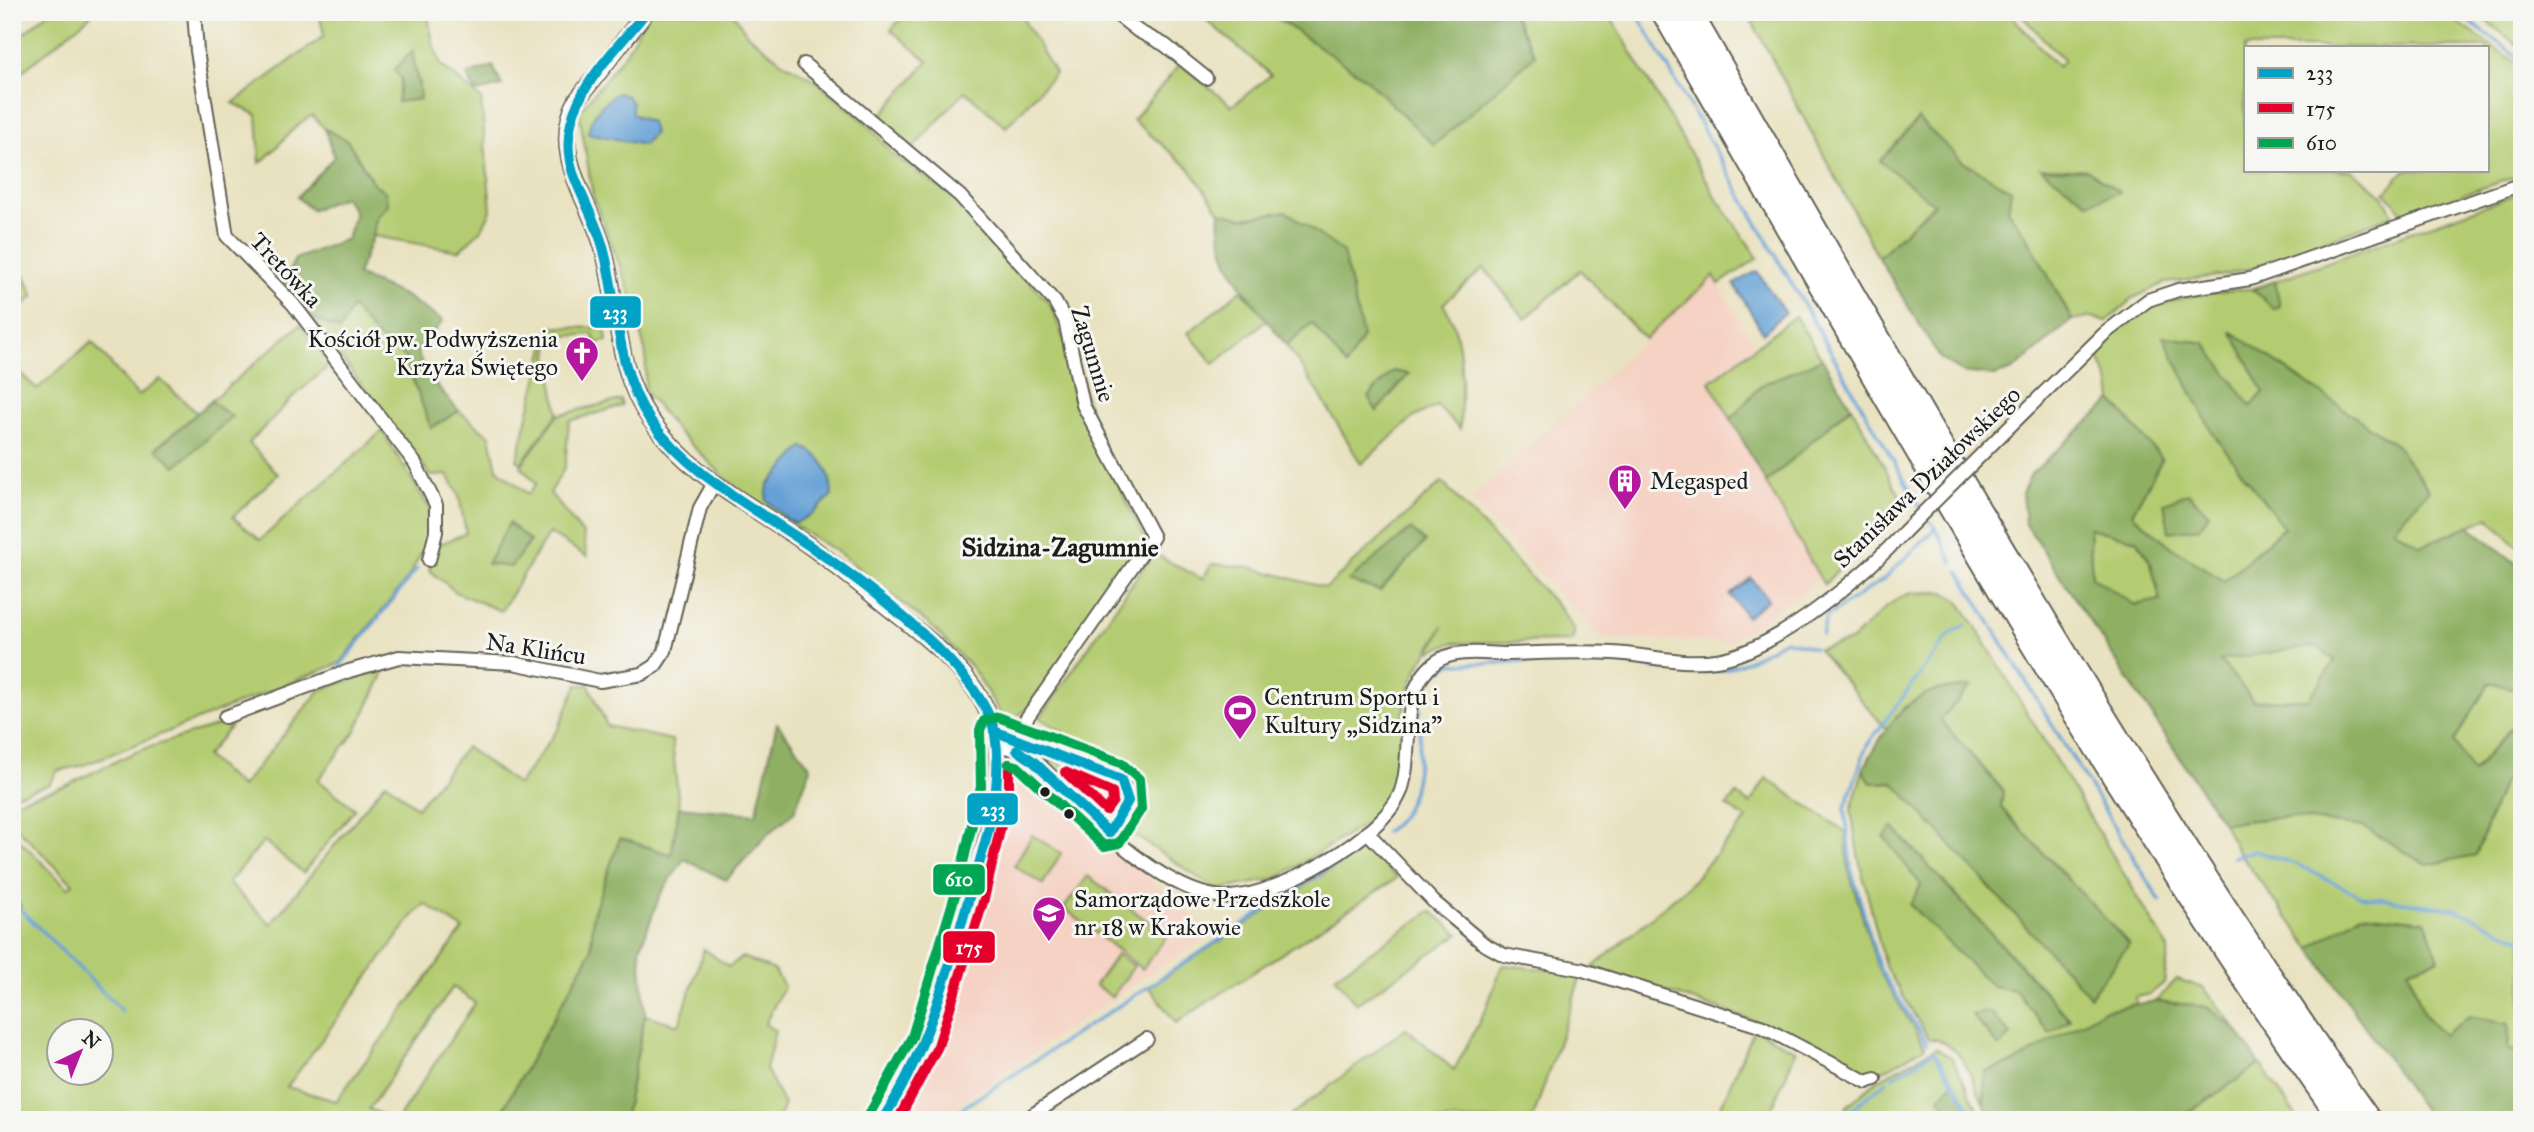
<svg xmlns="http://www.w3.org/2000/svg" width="2534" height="1132" font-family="'IM FELL Great Primer',serif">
<rect width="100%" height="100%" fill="#f6f6f2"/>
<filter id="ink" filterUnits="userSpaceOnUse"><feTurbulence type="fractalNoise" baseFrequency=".0143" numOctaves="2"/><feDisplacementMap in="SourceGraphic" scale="14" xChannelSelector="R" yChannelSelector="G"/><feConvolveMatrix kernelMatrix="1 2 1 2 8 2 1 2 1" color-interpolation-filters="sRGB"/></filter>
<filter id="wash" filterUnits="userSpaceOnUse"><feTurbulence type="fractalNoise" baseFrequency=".00686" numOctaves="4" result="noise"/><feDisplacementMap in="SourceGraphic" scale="28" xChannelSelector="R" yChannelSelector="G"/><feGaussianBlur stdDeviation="1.57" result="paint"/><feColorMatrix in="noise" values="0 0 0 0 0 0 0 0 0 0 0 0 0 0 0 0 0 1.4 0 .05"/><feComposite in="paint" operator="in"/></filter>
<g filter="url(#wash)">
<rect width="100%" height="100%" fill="#e9e2c0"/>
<!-- built -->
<g fill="#f5d2c3">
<path d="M1714,276L1755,346L1710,382L1820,578L1753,628L1726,642L1602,639L1471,500Z"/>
<path d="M1023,768L1213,934L1151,973L935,1120H923L918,1103L993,860L1009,777Z"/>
</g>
<!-- green -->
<g fill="#b4cc71" stroke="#687446" stroke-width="2" fill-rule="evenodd">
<path d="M49,12H95L12,80V43Z"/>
<path d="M319,12H427L433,43L441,65L481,99L491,210L482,229L459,251L373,236L376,218L388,205L347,140L325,129L312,115C291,127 279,148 260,163L257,115L233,103L324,36ZM413,71L420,83L398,102L401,79Z"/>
<path d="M648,12H732L747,34L781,61L815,80L869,125L892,154L954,198L1051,305L1114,476L1146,540L1027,709L1007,724L973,669L931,626L839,553L740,492L677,431L645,391L646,355L632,297L593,197L579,112L627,51Z"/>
<path d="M907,12H1019L1055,73L1006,127L965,91L912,149L877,120L928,61L891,30Z"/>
<path d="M1197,12H1268L1365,78L1434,145L1535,55L1512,12H1608L1718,200L1758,258L1719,284L1714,276L1645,339L1580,270L1525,319L1484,268L1443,304C1467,339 1461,389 1460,429L1437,406L1414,417L1361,464L1319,393L1286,345L1312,323L1347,366L1286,211L1244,218L1220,212L1189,168L1133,120L1180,64L1232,106L1271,75Z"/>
<path d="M1747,12H2008L2058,67L2064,60L2018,12H2443L2522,67V174L2405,215L2385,192L2406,170H2487V47H2245V170H2352L2383,196L2393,215L2272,262L2226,275L2165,283L2133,298L2106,322L2092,317L2072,320L2029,240L2008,211L2011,190L1963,162L1918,120L1934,204L1878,257ZM2042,168L2088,170V203L2042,169Z"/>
<path d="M2474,12H2522V48Z"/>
<path d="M2522,192V550L2488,518L2421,546L2392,528L2396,445L2232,332L2264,392L2250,407L2205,343L2164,337L2212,432L2284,527L2224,581L2173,548L2132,514L2162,459L2112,400L2110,384L2097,353C2101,342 2110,336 2118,329C2158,296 2193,296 2241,289H2252L2275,309L2280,306L2275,281Z"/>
<path d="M12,258L21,268L34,296L12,315Z"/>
<path d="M1241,290L1268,319L1214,364L1188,333Z"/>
<path d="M352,306L376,336L404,356L431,428L459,411L490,436L497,469L528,494L536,484L521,466L558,415L621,400L622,406L569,421L565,467L550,493L583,534L587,557L549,533L501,611L457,593L429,570L438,545L466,533L459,496L448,475L431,476L310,317L339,330Z"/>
<path d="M1795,316L1822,359L1761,385L1731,419L1710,382Z"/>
<path d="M300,325L330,365L293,397L249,443L278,474L233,517L260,540L382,431L429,507L431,523L428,541L408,578L340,663L84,765L57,771L50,784L12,796V365L37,389L92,342L138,396L160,379L197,413L156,448L231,417L211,401Z"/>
<path d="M550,327L605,328L607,341L595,343L593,334L551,337L548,355L558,413L521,463L517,460Z"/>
<path d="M1851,406L1902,499L1824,585L1766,483Z"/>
<path d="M1442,482L1562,611L1574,630L1573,641L1452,643L1431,651L1443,626C1431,647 1415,669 1408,693C1393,743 1411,781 1367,823L1275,879L1217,890L1128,831C1139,812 1145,800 1139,778L1040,718L1153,553L1202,579L1212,564L1250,567L1326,588Z"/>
<path d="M2089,528L2137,540L2151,563L2161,600L2135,605L2092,577Z"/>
<path d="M1944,592L1958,600L1974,624L2169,949L2164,983L2150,994L2135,997L2137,1004L2104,1010L2015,1062L1985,1072L1984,1105C1972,1080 1962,1039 1929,1039L1885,966L1858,855L1851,810L1863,770L1871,783L1893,782L2090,996L2129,944L2001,808L2003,790L1940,720L1970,687L1905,706L1888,731L1818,649L1851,641L1886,607L1899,598L1911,593ZM1893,827L2070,1019V1020L2050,1033L2015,990L1910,905L1922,885Z"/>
<path d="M2316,646L2335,660L2309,699L2253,701L2219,659Z"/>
<path d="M387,667L355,732L318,780L355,809L303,873L264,841L228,883L271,924L386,782L417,808L466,747L518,785L558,729L577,685H589L607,726L672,740L679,807L672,855L620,838L593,914L591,951L497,1120H397L475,1003L453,987L369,1109L394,1120H12V909L16,911L21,906L12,896V833L68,888L73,884L12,823V806L19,800L65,786L135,752L237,719L206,756L241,787L320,690ZM425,904L463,929L336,1101L287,1087L412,917ZM60,1030H102V1072H60Z"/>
<path d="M2489,683L2522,690V714L2472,773L2454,742Z"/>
<path d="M1043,756L1117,785L1122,796L1119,807L1110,815L1094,813L1039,757Z"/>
<path d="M2522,769V1054L2508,1049L2509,1024L2444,1036L2424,1015L2408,968L2362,914L2310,948L2236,849L2223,823L2287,817L2364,827L2427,865L2476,855L2503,781Z"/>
<path d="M1766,778L1846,832L1848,868L1878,969L1925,1047L1890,1067L1878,1072H1860L1781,1030L1593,967L1687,887L1747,819L1727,806L1736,794L1750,804Z"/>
<path d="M1032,835L1061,853L1043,884L1014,866Z"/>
<path d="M1365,847L1397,878L1176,1023L1149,987Z"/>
<path d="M1088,876L1167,936L1142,969L1064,908Z"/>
<path d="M1431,911L1459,934L1356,1004L1335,976Z"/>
<path d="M704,949L729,967L742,957L774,970L784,986L765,1024L775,1031L766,1069L784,1105L777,1120H624L645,1015L679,1025Z"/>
<path d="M1117,954L1134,966L1112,997L1095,985Z"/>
<path d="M1502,965L1582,973L1534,1115L1528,1120H1285L1406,1028L1454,1070L1486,1009Z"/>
<path d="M2177,979L2204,988L2236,1029L2207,1007L2156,1001Z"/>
<path d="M1754,1028L1796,1051L1767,1120H1715Z"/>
<path d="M1936,1048L1952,1058L1983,1120H1975L1953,1083L1940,1097L1956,1120L1850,1117L1846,1107L1877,1080Z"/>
<path d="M2260,1064L2299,1120H2178Z"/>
</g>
<!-- forest -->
<g fill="#8fb063" stroke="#566640" stroke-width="2" fill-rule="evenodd">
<path d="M1268,12H1512L1535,55L1434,145L1365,78Z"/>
<path d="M413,51C413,69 420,82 420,99L397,102L401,79L394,70Z"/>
<path d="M493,66L502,86L476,92L467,75Z"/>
<path d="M1918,119L1963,162L2011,190L2008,211L2029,240L2072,320L2013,370L1994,376L1962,372L1940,358L1878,257L1934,204L1880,161Z"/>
<path d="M325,129L347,140L373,183L385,191L388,205L376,218L373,236L357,275L405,296L443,321L417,352L427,375L459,411L431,428L404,356L376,336L352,307L340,330L310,317L284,282L295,259L347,239L355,212L344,197L312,210L297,197L334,157Z"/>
<path d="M2041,168L2088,170L2120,192L2088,203Z"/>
<path d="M1286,211L1343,252L1363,337L1346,366L1312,323L1286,345C1256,303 1215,268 1220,212L1244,218Z"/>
<path d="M2275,281L2280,306L2274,309L2252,289Z"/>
<path d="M2231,331L2396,445L2429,490L2393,529L2421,546L2469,526L2522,568V690L2489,683L2454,742L2473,773L2522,714V769L2503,781L2476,855L2427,865L2364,827L2287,817L2223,823L2025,523L2022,493L2031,474L2112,400L2162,459L2132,514L2173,548L2224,581L2284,528L2212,432L2163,336L2205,343L2251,407L2264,392ZM2089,528L2137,540L2151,563L2160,600L2135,605L2092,577ZM2316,646L2335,660L2309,699L2253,701L2220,660Z"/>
<path d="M1822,359L1851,406L1766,483L1731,419L1761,385Z"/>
<path d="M1393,371L1409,374L1377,411L1368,397Z"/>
<path d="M211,401L232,417L176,466L156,449Z"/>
<path d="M2188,493L2209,514L2199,528L2169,532L2164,503Z"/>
<path d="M509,523L530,541L511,567L487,564Z"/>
<path d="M1411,529L1425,542L1380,591L1348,581Z"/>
<path d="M1971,686L1940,720L2003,791L2001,808L2129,944L2090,996L1893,782L1871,783L1863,770C1879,739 1898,703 1933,691C1945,688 1959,688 1971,686Z"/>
<path d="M777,723L811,768L794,812L768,834L726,880L684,859L660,895L640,949L645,1015L624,1120H497L591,951L593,914L620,838L671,855L679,807L756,814Z"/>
<path d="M1893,827L2070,1020L2050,1033L2015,990L1992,986L1910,905L1921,885L1884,837Z"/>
<path d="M2362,914L2425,921L2439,959L2408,969L2424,1015L2444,1035L2469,1016L2509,1024L2508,1049L2522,1054V1120H2430L2310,948Z"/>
<path d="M2156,1001L2207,1007L2236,1029L2260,1064L2178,1120H1992L1984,1105L1985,1072L2015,1062L2104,1010Z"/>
<path d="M1991,1012L2011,1035L1999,1047L1972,1015Z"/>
<path d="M1954,1083L1975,1120H1956L1940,1097Z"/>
</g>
<!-- water -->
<g fill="#66a1d6" stroke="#415e79" stroke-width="2">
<path d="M617,93L627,96L632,103V114L651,122L654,133L643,145L588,133C590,116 603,102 617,93Z"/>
<path d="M1757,271L1785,313L1763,333L1734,284Z"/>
<path d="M803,447C824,455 831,473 832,495L814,513L796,523L788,520L766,500L768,485Z"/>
<path d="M1751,578L1768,599L1747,617L1730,595Z"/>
</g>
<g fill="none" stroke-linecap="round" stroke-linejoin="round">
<!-- stream -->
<g stroke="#66a1d6" stroke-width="3.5">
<path d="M1636,12L1921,509"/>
<path d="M2456,12L2522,60"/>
<path d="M1925,516L1936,528L1952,562"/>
<path d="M1959,572L2160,901"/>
<path d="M1822,635L1826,617L1884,579L1935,529"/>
<path d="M1614,662C1651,666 1699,680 1735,666C1752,660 1769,649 1785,640L1814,648"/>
<path d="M337,670L417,569"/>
<path d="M1423,697L1433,675L1452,664L1583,661"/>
<path d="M1420,713L1421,710"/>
<path d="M1385,832C1420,809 1417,763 1421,724"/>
<path d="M2234,857L2255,851L2296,864L2361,896L2454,909L2522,939"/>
<path d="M12,901L122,1011"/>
<path d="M1927,1043L1879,968L1851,868L1845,808L1867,745L1950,634L1966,625"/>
<path d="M1893,1077L1934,1052L1977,1120"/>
<path d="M1846,1114L1887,1081"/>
<path d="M944,1120L1362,847"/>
</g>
</g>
</g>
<g filter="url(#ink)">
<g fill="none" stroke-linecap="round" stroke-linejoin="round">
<!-- minor casing -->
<g stroke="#646155" stroke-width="16">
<g id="minor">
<path d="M194,12L197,51L227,236L293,304L415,463L436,505V532L429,560"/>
<path d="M1114,12L1138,31L1165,45L1206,78"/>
<path d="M804,64L960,196L1055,302L1065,320L1083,405L1153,537L1019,729L1012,748"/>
<path d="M2007,429L2105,333L2148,300L2178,290L2250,279L2522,184"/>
<path d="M225,717L349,671L399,657L513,663L600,681L642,674L655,666L665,651L700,508L713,485"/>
<path d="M994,731L1121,780C1137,799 1122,817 1109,833"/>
<path d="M995,746C1033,745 1060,788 1085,812C1118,845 1182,899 1230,897C1277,896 1384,837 1401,791C1415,750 1396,692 1436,662C1454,648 1488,654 1509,654C1544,653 1578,651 1613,653C1647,655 1682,665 1716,660C1773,652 1866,575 1904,532"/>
<path d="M1367,832L1434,902L1484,944L1504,955L1580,969L1763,1027L1867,1082L1875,1079"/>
<path d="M891,1108L901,1120"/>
<path d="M1025,1120L1147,1039"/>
</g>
</g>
<!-- tertiary casing -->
<g stroke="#646155" stroke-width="19">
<path id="tertiary" d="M646,12L577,100C550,151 586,195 602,244C620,303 613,366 650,419C691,477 745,501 801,540C835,563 866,590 898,615C935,644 983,683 994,731C1006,784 984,848 969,899C948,974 929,1057 882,1120"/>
</g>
<!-- motorway casing -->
<g stroke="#646155" stroke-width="28">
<g id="motorway">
<path d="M1664,12C1881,387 2092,765 2342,1120"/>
<path d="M1689,12C1906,387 2118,765 2368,1120"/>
</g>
</g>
<!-- minor -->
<use href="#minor" stroke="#fff" stroke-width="12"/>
<!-- tertiary -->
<use href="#tertiary" stroke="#fff" stroke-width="16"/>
<!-- motorway -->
<use href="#motorway" stroke="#fff" stroke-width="24"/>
<!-- minor-bridge casing -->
<g stroke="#646155" stroke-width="16" stroke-linecap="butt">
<path id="minor-bridge" d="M1904,532L2007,429"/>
</g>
<!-- minor-bridge -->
<use href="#minor-bridge" stroke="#fff" stroke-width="12"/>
<!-- bus-1 casing -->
<g stroke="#f6f6f2" stroke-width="16">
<g id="bus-1">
<path d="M646,12C608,61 552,106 573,173C582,198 596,222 603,247C619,305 615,369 650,420C683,466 732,495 778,525C839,564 981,663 995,734C1004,787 986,841 971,891C947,971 929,1049 882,1120"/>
<path d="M994,731L1121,780L1128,801L1109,833"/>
<path d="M1017,750L1033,761L1109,833"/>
</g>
</g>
<!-- bus-2 casing -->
<g stroke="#f6f6f2" stroke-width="16">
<g id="bus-2">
<path d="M1065,772L1112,792L1113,801L1106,811Z"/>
<path d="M898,1120L938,1046L984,899L1009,791V764"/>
</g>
</g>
<!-- bus-3 casing -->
<g stroke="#f6f6f2" stroke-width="16">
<path id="bus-3" d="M870,1113L912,1037L956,892L981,787L980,730L984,721L998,717L1121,763L1139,779L1141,809L1119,843L1104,846L1017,766L1009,764"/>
</g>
<!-- bus-1 -->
<use href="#bus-1" stroke="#01a2c5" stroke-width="10"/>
<!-- bus-2 -->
<use href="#bus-2" stroke="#e4002b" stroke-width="10"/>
<!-- bus-3 -->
<use href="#bus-3" stroke="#00a651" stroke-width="10"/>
</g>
</g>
<!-- icons -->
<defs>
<g id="church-pin" transform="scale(1.75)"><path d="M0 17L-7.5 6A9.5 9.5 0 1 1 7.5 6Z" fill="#b5179e" stroke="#f6f6f2"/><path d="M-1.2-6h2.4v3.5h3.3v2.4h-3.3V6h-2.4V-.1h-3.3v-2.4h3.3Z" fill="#fff"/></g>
<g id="building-pin" transform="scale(1.75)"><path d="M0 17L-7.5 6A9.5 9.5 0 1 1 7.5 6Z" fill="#b5179e" stroke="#f6f6f2"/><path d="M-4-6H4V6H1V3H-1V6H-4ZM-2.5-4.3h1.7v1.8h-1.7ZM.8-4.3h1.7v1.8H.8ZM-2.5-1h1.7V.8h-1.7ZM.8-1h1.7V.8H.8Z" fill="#fff"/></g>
<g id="stadium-pin" transform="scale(1.75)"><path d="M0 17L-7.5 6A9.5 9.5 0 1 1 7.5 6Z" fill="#b5179e" stroke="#f6f6f2"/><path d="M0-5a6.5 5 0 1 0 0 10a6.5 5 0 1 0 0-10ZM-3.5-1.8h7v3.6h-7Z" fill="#fff"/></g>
<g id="school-pin" transform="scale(1.75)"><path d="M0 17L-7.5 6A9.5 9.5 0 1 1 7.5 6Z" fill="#b5179e" stroke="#f6f6f2"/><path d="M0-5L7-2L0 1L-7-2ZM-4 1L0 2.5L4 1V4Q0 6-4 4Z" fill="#fff"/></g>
</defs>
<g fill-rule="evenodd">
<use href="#church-pin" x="582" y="353"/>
<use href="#building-pin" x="1625" y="481"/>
<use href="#stadium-pin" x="1240" y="711"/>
<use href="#school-pin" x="1049" y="913"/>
</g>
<!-- markers -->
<g fill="#1c1c1c" stroke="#f6f6f2" stroke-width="2.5">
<circle cx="1045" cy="792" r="6"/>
<circle cx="1069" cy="814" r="6"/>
</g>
<g text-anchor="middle" stroke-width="6" stroke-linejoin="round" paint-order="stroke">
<!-- street labels -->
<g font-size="24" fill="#1c1c1c" stroke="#f6f6f2">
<text transform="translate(286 270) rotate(47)" y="8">Tretówka</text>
<text transform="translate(1093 354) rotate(73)" y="8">Zagumnie</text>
<text transform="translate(1927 477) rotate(-44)" y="8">Stanisława Działowskiego</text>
<text transform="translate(536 649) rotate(9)" y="8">Na Klińcu</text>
</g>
<!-- poi labels -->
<g font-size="24" fill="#1c1c1c" stroke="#f6f6f2" text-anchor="start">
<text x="558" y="347" text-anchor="end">Kościół pw. Podwyższenia<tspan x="558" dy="28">Krzyża Świętego</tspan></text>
<text x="1650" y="489">Megasped</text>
<text x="1264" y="705">Centrum Sportu i<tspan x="1264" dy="28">Kultury „Sidzina”</tspan></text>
<text x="1074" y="907">Samorządowe Przedszkole<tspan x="1074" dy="28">nr 18 w Krakowie</tspan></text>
</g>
<!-- neighbourhood labels -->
<g font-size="26" font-weight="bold" fill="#1c1c1c" stroke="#f6f6f2">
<text x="1060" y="556">Sidzina-Zagumnie</text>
</g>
</g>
<g stroke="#f6f6f2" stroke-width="2.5">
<rect x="589" y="295" width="53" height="34" rx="7" fill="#01a2c5"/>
<rect x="966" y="792" width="53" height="34" rx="7" fill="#01a2c5"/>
<rect x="932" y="863" width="54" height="33" rx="7" fill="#00a651"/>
<rect x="942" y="930" width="54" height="34" rx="7" fill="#e4002b"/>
</g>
<g font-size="19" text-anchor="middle" font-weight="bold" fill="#fff">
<text x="615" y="319">233</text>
<text x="993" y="816">233</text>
<text x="959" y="886">610</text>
<text x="969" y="954">175</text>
</g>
<!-- margin -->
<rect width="2534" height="1132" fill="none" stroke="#f6f6f2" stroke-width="42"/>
<!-- legend -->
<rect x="2244" y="46" width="245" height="126" fill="#f6f6f2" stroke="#9f9f9c" stroke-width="2"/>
<rect x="2258" y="68" width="35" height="10" fill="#01a2c5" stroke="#9f9f9c" stroke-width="2"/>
<text x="2306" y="80" font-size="21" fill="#1c1c1c">233</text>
<rect x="2258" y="103" width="35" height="10" fill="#e4002b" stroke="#9f9f9c" stroke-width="2"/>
<text x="2306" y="116" font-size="21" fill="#1c1c1c">175</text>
<rect x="2258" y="138" width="35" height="10" fill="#00a651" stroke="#9f9f9c" stroke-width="2"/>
<text x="2306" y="150" font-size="21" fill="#1c1c1c">610</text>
<!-- north arrow -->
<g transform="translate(80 1052) rotate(43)"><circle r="33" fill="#f6f6f2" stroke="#9f9f9c" stroke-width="2"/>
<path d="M0-5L12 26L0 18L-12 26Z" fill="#b5179e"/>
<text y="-10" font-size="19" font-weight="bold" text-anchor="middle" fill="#1c1c1c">N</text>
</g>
</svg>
